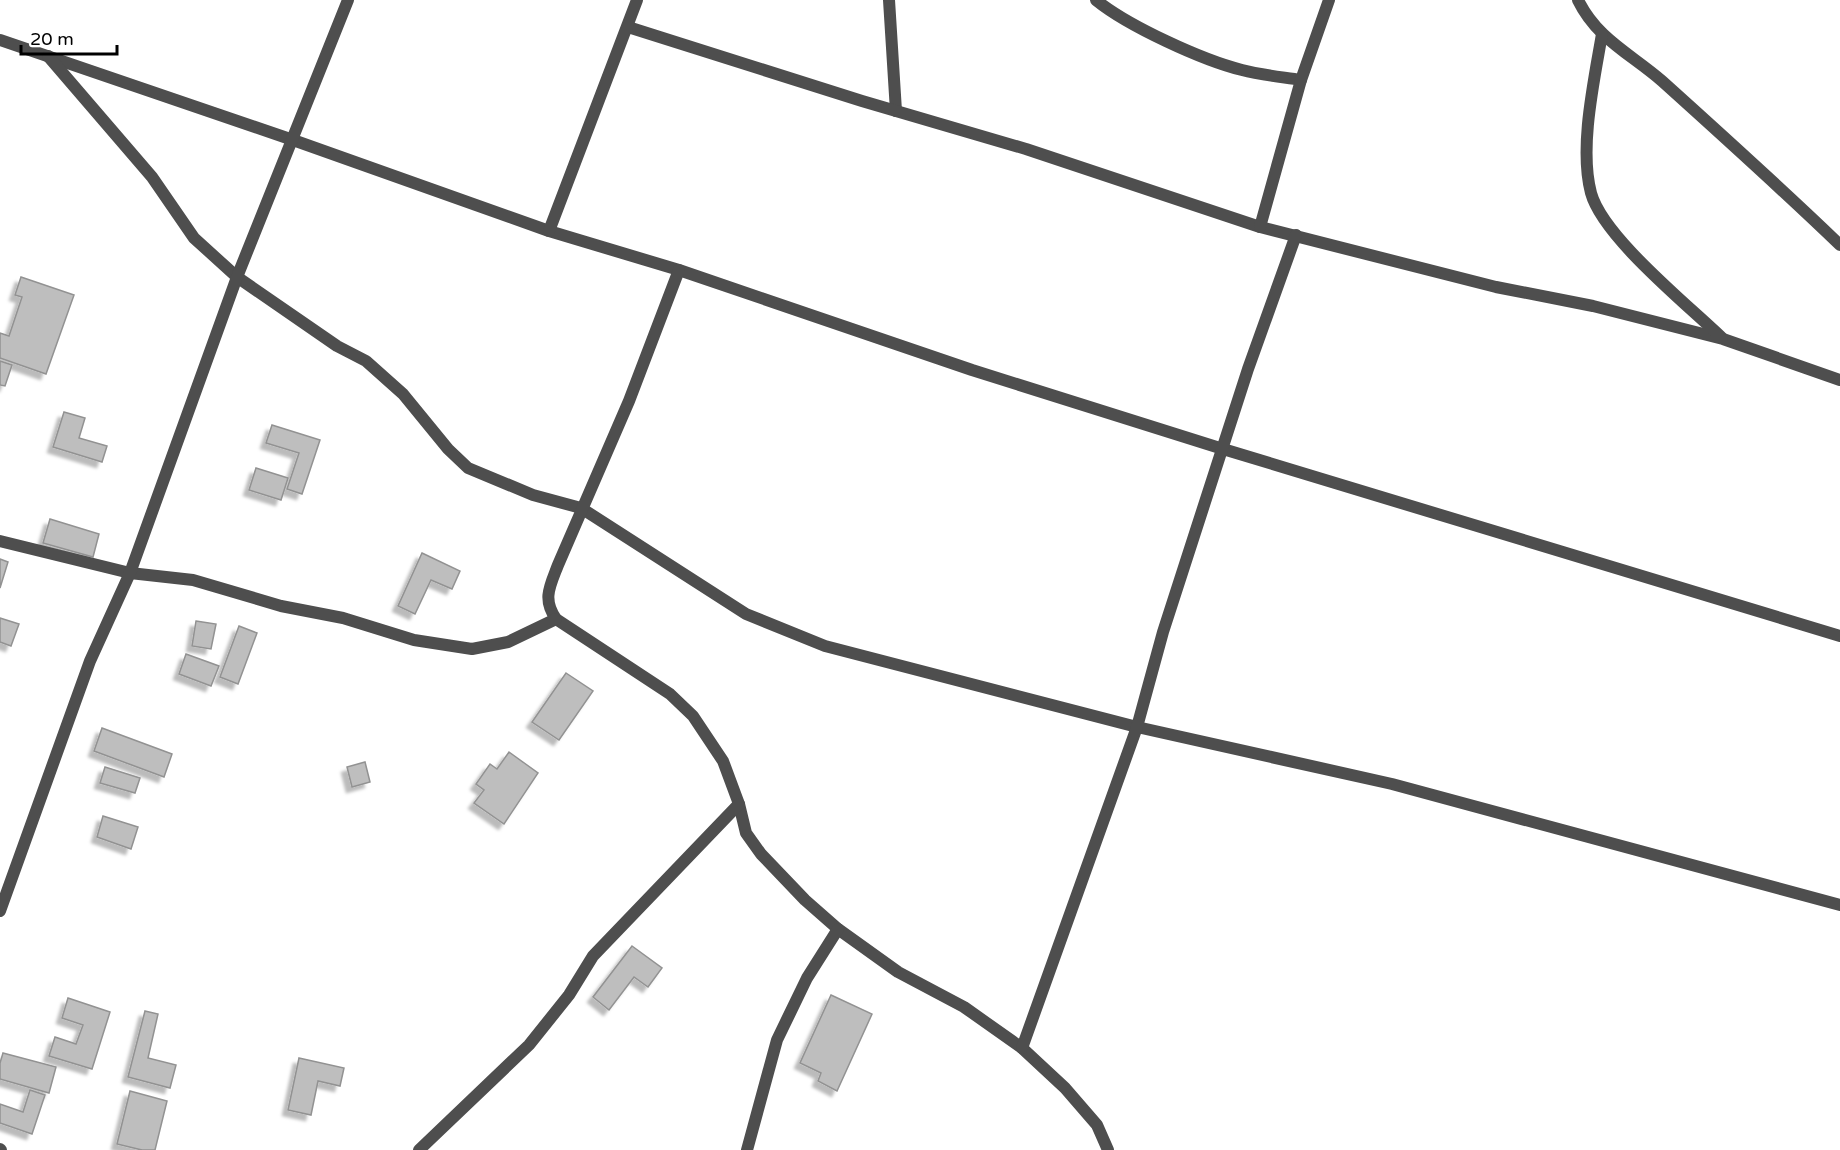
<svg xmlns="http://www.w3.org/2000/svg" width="1840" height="1150" font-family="'Varela Round',sans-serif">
<defs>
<filter id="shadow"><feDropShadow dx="-5.5" dy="5.5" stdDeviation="1.5" flood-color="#0004"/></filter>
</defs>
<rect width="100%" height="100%" fill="#fff"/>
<!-- building -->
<g fill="#bebebe" stroke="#929292" stroke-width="1.5" filter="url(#shadow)">
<path d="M21,277L74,295L46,374L0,358V333L9,336L22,297L15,295Z"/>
<path d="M0,361L12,365L5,386L0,385Z"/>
<path d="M64,412L85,418L79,438L107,446L102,462L53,447Z"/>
<path d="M272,425L320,440L302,494L287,489L299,453L266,443Z"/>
<path d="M256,468L288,478L281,500L249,490Z"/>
<path d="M50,519L99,534L93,557L43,543Z"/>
<path d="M422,553L460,571L452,589L431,580L415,614L398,606Z"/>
<path d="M0,559L8,562L0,588Z"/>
<path d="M0,618L19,624L11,646L0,642Z"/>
<path d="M196,621L216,624L211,649L192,646Z"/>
<path d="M239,626L257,633L238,684L220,677Z"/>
<path d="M186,654L219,666L211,686L179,674Z"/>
<path d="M566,673L593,691L559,740L532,722Z"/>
<path d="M102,728L172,754L164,777L94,751Z"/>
<path d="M509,752L538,773L504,824L474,803L484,790L476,784L490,764L497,769Z"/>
<path d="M365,762L370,782L352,787L347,767Z"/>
<path d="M105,767L140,778L135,793L100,783Z"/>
<path d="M103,816L138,827L131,849L97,837Z"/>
<path d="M632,946L662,968L648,987L634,977L609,1010L593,997Z"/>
<path d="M831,995L872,1014L837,1091L818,1081L821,1073L800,1063Z"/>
<path d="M68,998L110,1012L92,1069L49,1056L55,1037L76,1044L83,1025L62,1018Z"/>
<path d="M145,1011L158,1014L148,1058L176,1065L170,1088L128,1077Z"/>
<path d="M3,1053L56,1067L49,1093L0,1079V1063Z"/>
<path d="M299,1058L344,1068L340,1086L318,1081L311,1115L288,1110Z"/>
<path d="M30,1090L45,1095L32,1134L0,1123V1104L23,1112Z"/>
<path d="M130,1091L167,1101L155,1150H142L117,1144Z"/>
</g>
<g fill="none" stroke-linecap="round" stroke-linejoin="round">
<!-- street -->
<g stroke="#4e4e4e" stroke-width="12">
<path d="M889,0L896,111"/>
<path d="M1096,0C1128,26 1202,60 1242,70C1261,75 1282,77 1301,80"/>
<path d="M1578,0C1597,39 1631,54 1662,81C1722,135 1782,189 1840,245"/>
<path d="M628,27L862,101L1026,149L1260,227L1496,287L1593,306L1723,339L1840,380"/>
<path d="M1602,34C1594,81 1579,148 1591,193C1603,237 1688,305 1722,338"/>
<path d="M0,40L293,140L549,231L679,270L972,370L1223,449L1840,636"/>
<path d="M48,56L152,177L194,238L237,277L337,346L366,361L403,394L448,449L468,468L533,495L581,508L746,614L825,646L1137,727L1392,784L1840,905"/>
<path d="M1260,227L1301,80L1329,0"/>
<path d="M549,231L637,0"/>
<path d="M679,270L629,401L558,565C550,586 542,599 556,619L670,694L693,716L723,761L739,804L746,833L761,854L805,900L838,929L898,972L964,1007L1022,1048L1065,1088L1097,1125L1108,1150"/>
<path d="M0,541L130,573L193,580L281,606L343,618L414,640L472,649L508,642L556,619"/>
<path d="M0,911L90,661L130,573L237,277L348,0"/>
<path d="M1022,1048L1137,727L1163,632L1248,369L1296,235"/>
<path d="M0,1149L1,1150"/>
<path d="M419,1150L529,1045L569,995L593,956L739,804"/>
<path d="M747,1150L777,1040L807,978L838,929"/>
</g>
</g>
<!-- scale -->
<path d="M21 45v9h96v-9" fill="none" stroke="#000000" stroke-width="3"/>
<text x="30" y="45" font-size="18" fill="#000000" stroke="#ffffff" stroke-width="4.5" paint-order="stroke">20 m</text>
</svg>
